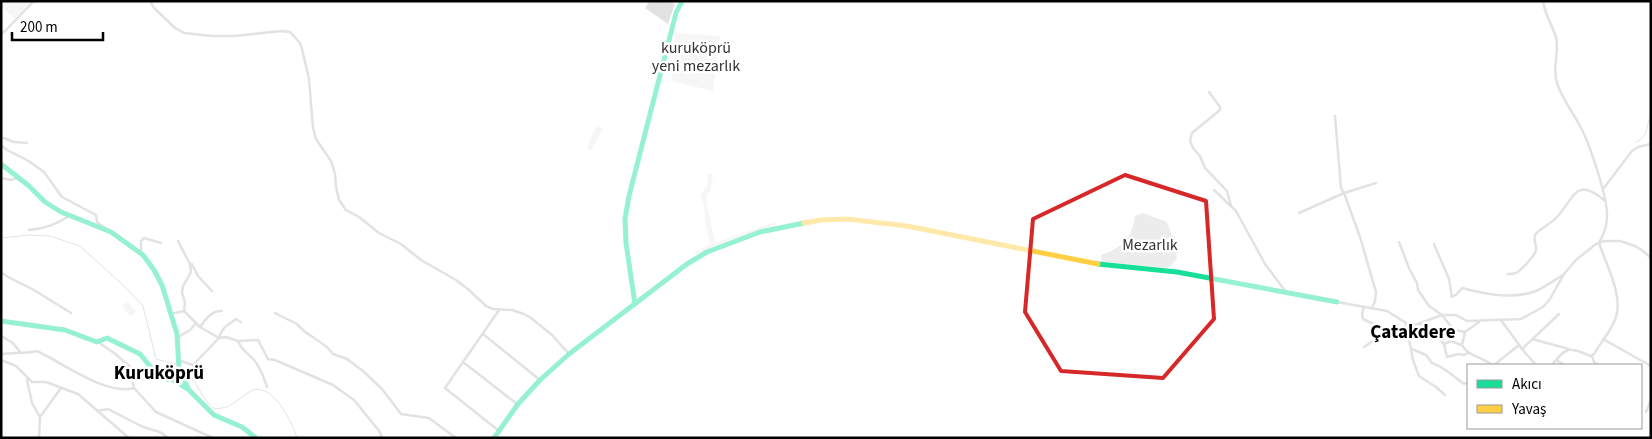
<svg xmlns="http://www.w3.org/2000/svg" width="1652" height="439" font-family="'Source Sans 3',sans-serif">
<rect width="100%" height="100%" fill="#fff"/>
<!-- green -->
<g fill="#ececec">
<path d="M1,1H32L15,18L1,7Z"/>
<path d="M676,33L720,36L713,91L671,81L675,61L671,54Z"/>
<path d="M598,125L603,129L591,151L587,149L591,137Z"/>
<path d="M708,173L713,175L711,188L706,199L715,243L775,222L776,225L728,241L695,255L694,253L710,244C709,237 706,228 705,220C705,212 705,203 700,196L707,186Z"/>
<path d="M1143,213L1167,222L1174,242L1177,259L1168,268L1102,262L1101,255C1122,248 1132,238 1135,216Z"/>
<path d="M127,301L136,312L131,317L122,306Z"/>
</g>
<!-- water -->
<path fill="#bfbfbf" d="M650,1H666L675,4L668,24L645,8Z"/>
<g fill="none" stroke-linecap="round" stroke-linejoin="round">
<!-- stream -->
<g stroke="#bfbfbf" stroke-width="1">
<path d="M1636,142C1650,136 1645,126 1651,116"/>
<path d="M1,238L29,235L50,236L80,246L124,286L143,306L156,359L176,364"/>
<path d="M180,366C197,376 199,398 215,409C219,408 224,408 227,407C236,403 244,394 253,390C274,384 292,422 297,438"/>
</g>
<!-- street -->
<g stroke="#bebebe" stroke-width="2.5">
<path d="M150,1L154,8L175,28L184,33L212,36H234L281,31L290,32L293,35L300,43L302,49L309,79L313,128L316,139L331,161L335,174L336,187L339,200L346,210L359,217L379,233L401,244L421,260L456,280L469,290L486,306L493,309L512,310L524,314L531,318L552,335L569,354"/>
<path d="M1543,1C1545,15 1552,25 1556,37C1560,52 1551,68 1558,86C1564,101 1573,113 1580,126C1590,144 1608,199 1607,217C1607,227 1603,235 1599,243C1606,264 1623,295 1616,317C1612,330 1601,342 1594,354L1590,356C1569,346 1566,347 1552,365"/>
<path d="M1,35L34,1"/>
<path d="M1209,92L1220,107V110L1192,133L1190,141L1193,148L1200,156L1205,168L1227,191L1231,206"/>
<path d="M1335,116L1341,188L1344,193L1360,237L1376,292L1375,301L1372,308"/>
<path d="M1,137L14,142L27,143"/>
<path d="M1,145L7,150L27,160L44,172L62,197L96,215L97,222L105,228"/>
<path d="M1,178L11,180L17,178"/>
<path d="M1603,189L1632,151L1638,147L1651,144"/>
<path d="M1214,190L1236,211L1265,264L1286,292"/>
<path d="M1299,213L1344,193L1376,183"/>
<path d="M29,230C44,229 57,224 69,216"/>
<path d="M178,241L190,264"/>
<path d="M1399,242L1409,268L1417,283L1418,290L1429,306L1442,315L1449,324L1455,330L1465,332"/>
<path d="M1434,244L1449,279L1452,297L1457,294L1462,288C1485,294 1512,300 1536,291C1545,287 1554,280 1563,275"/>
<path d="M141,254V241L144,238L161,243"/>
<path d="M1,272L8,277L34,290L71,313"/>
<path d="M1508,274C1511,274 1513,274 1516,273C1521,270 1535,256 1536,250C1537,245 1533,240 1535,235C1540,228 1551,224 1556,218C1575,198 1575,176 1604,200"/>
<path d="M1337,302L1387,311L1406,323L1415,325L1442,315H1456L1467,321L1521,319L1543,307L1550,299L1564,274L1576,260L1596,244L1604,241H1620L1635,246L1643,251L1651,258"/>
<path d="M1364,307L1362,314L1363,319L1382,328L1384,331L1382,335L1364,347"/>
<path d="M184,311L185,302L182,293L183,286L191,272L190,264H192L198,276L212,291"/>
<path d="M275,313L297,324L304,331L327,347L333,354L347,359L363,371L382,389L401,414L429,418L456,438"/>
<path d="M170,314L184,311L200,327L219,338C221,328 228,325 236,319L241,322"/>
<path d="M1501,320L1522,349L1536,365"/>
<path d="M1479,322L1465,332L1462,345C1467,356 1483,357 1492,365"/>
<path d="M1406,323L1413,360L1419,376L1436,387L1445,395"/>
<path d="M1419,324L1437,336L1444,344L1447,357L1458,354L1464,355L1468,353"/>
<path d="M200,327C206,319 212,310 222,311"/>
<path d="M483,334L540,380"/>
<path d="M1,336L13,343L20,352"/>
<path d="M177,338L190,330L196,323"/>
<path d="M1532,339L1569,349"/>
<path d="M1603,339L1651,366"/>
<path d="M238,341C242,351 248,353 254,360C261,368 264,378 267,387"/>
<path d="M98,342L114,353L139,374"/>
<path d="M1444,344L1451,341L1461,345"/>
<path d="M1412,349L1426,355L1432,363C1443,366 1454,377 1464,384L1468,382"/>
<path d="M1522,349L1559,314"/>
<path d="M1,354C14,352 25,354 37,351C63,363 106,396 134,388"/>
<path d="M1592,356L1594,362L1599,365"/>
<path d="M1,360L16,366L32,382H46L78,394L129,438"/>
<path d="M178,360L193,365"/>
<path d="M1556,360L1564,365"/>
<path d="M463,362L517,404"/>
<path d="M1494,365L1519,345"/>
<path d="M152,370L140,374L132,380L134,388L156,412L213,438"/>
<path d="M27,380L32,403L40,417L39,438"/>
<path d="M185,380L193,370V365L219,338L226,337L238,341L258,340L268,359L275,360L333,385L354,400L380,432L382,438"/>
<path d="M97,411L108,409L143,427L160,432L168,438"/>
<path d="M1646,412L1651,400"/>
<path d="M40,417L61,388"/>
<path d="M499,431L445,388L499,310"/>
</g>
<!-- fast -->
<g stroke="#16e098" stroke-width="5">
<path d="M1,164L29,186L45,202L61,212L111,232L143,255L154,270L162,285L177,334L179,369L189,390L214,415L242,427L256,438"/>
<path d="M1098,264L1177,272L1337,302"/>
<path d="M635,304L626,243L625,219L629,196L676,13L682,1"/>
<path d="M1,321L65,330L97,342L107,338L140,354L153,370L166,379L173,380L189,390"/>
<path d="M494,438L518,404L540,380L569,354L687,264L707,252L760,232L804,223"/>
</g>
<!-- slow -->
<path stroke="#ffcf43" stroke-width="5" d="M804,223L821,220L847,219L907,226L1098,264"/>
</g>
<!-- marked area -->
<path d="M0 0H1652V439H0ZM1125,175L1206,201L1214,319L1163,378L1061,371L1025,312L1033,219Z" fill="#fff" fill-opacity=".55" fill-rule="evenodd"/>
<path fill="none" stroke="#d62828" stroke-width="4" stroke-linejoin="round" d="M1125,175L1206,201L1214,319L1163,378L1061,371L1025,312L1033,219Z"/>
<g text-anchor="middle" stroke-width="5" stroke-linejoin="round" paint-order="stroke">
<!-- park labels -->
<g font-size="16" fill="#333" stroke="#fff">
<text x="696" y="53">kuruköprü<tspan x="696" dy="18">yeni mezarlık</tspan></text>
<text x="1150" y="250">Mezarlık</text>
</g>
<!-- quarter labels -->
<g font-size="19" font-weight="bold" fill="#000" stroke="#fff">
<text x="1413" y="338">Çatakdere</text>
<text x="159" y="379">Kuruköprü</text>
</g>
</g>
<!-- border -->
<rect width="1652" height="439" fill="none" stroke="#000000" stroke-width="5"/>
<!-- legend -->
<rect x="1467" y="364" width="175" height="65" fill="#ffffff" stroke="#999999"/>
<rect x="1477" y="380" width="25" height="8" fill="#16e098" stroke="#999999"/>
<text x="1512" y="389" font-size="15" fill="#000000">Akıcı</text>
<rect x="1477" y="405" width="25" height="8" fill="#ffcf43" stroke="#999999"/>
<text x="1512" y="414" font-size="15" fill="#000000">Yavaş</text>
<!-- scale -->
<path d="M12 32v8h91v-8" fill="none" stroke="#000000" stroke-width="2.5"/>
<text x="20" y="32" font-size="15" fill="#000000" stroke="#ffffff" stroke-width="4" paint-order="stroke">200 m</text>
</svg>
